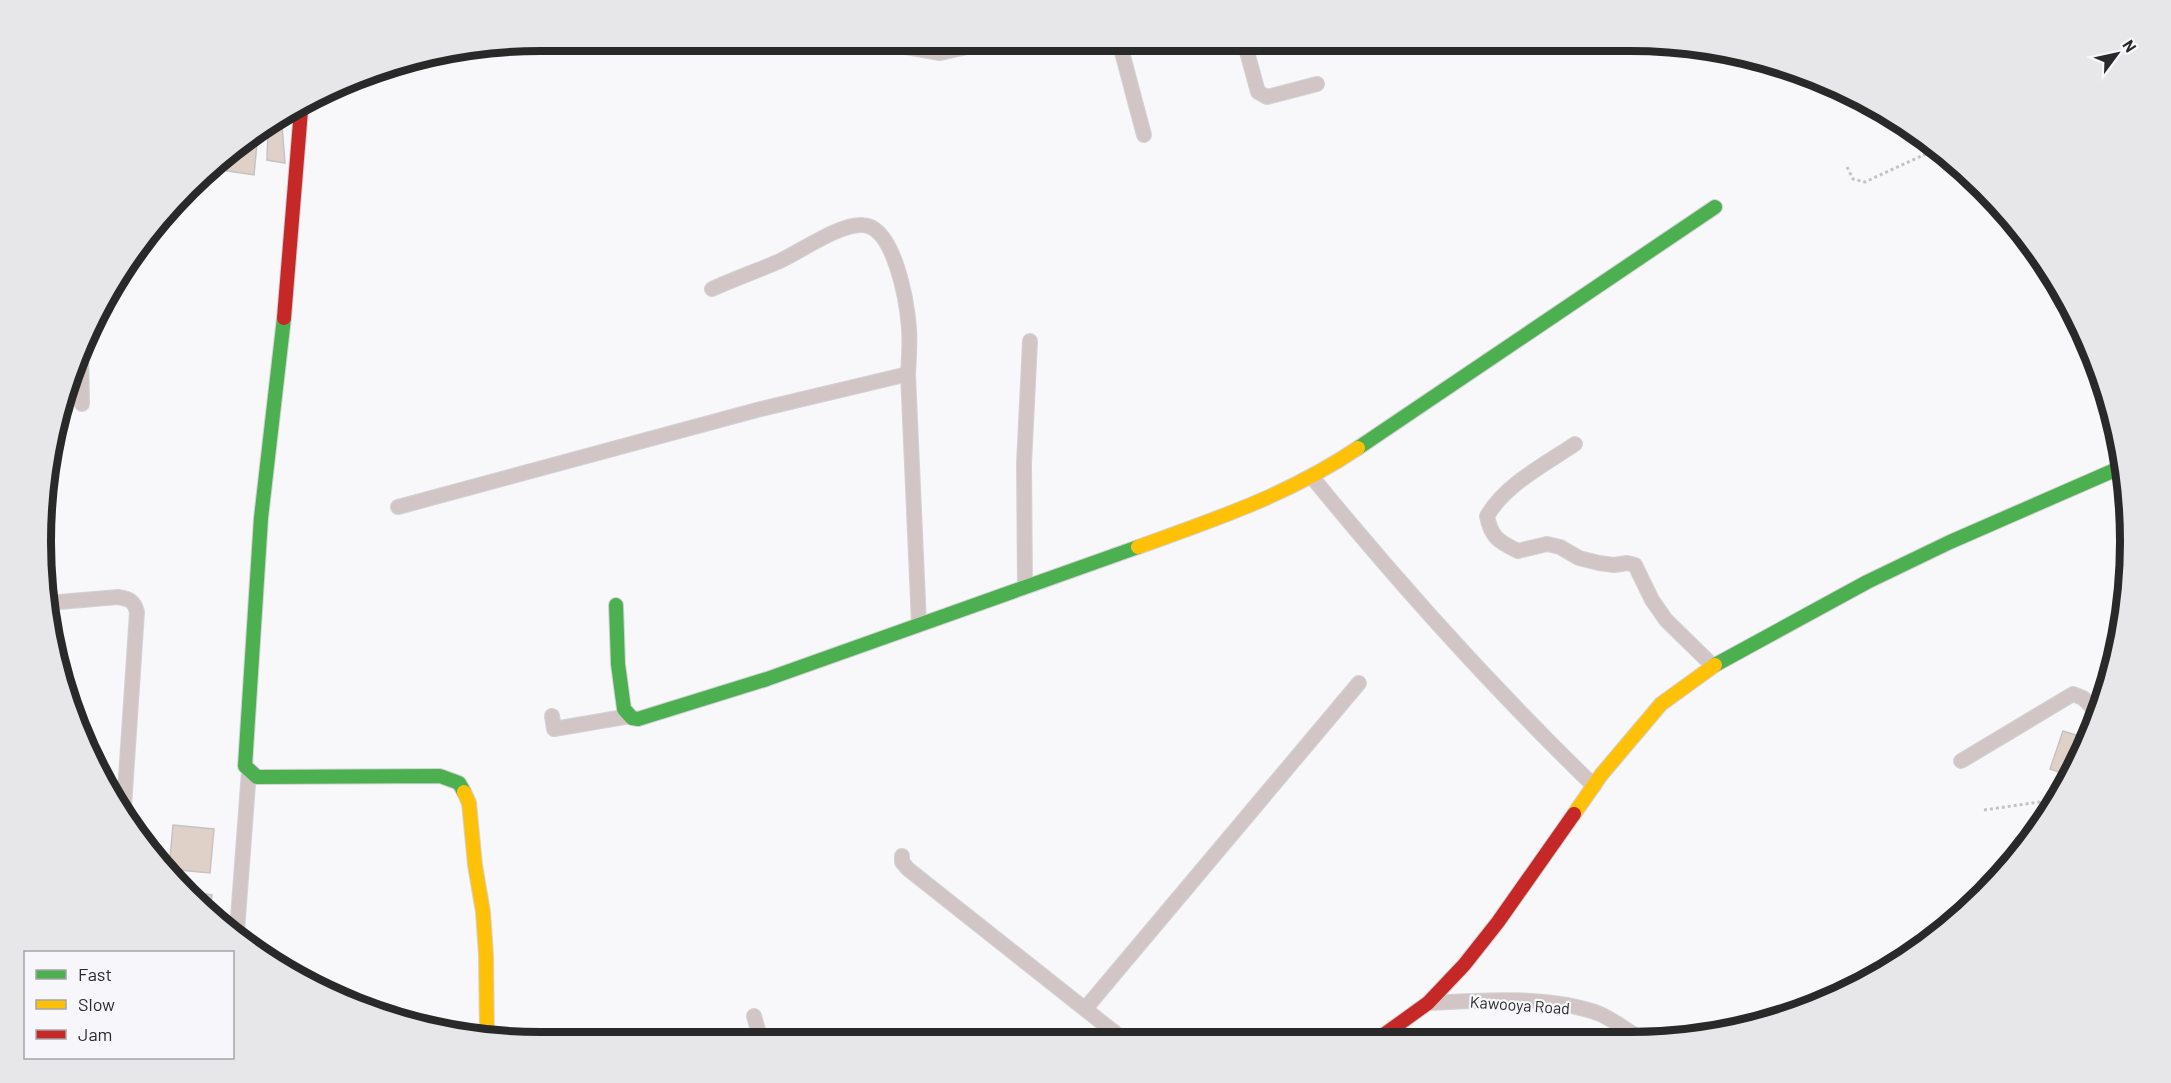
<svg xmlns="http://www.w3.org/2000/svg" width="2171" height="1083" font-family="Barlow,sans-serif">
<rect width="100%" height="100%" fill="#f8f8fa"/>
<!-- building -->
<g fill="#e0d1c8" stroke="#c4c3c4" stroke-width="1.5">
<path d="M271,126H282L285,163L267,160L268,127Z"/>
<path d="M258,133L254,175L215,169V167L236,144Z"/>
<path d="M2063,731L2079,736L2076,743L2085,746L2079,763L2070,760L2065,774L2050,769Z"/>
<path d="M173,825L214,829L210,873L169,869Z"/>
<path d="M184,891L212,895L210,912L187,896Z"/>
</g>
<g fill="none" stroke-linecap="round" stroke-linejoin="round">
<!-- street casing -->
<g stroke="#d3d3d5" stroke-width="16">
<g id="street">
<path d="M903,41L906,47L940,53L994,41"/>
<path d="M1119,41L1144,135"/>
<path d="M1244,41L1258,92L1267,97L1317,84"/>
<path d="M712,289C734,279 757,271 780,261C801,251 841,223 863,225C895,227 907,303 909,328C910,343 909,359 908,374"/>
<path d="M81,346L82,404"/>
<path d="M1575,444C1544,465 1506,484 1487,516C1491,538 1500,542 1518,551L1547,544L1560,547L1579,558L1599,563L1614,565L1627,563L1635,565L1652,600L1666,620L1713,666"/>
<path d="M1312,477C1400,585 1494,689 1594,786"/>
<path d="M398,507L757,410L908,374L919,624"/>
<path d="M1025,586L1024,464L1030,341"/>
<path d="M47,603L118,597C130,599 134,601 137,612L124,807"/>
<path d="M552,716L554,729L630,716"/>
<path d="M1961,761L2073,694L2083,698L2098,713"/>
<path d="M902,856V862L908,869L1124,1040"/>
<path d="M237,931L249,771"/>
<path d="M1428,1003C1480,1000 1551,995 1600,1014C1614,1020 1627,1031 1640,1038"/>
<path d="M1085,1009L1359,683"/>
<path d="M754,1016L761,1041"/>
<path d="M1086,1040L1113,1031"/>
</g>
</g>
<!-- fast casing -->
<g stroke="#d3d3d5" stroke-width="16">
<g id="fast">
<path d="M284,318L261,518L245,766L257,777L440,776L459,783L464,792"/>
<path d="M1358,448L1715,207"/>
<path d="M616,605L618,664L624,709L632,718L638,719L767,679L1138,547"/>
<path d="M1715,665L1867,582L1950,542L2124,466"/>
</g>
</g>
<!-- slow casing -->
<g stroke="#d3d3d5" stroke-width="16">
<g id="slow">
<path d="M1138,547C1216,519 1288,495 1358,448"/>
<path d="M464,792L469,803L475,865L483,912L486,955L487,1038"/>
<path d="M1574,814L1601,775L1661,704L1715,665"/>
</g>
</g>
<!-- jam casing -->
<g stroke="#d3d3d5" stroke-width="16">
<g id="jam">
<path d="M284,318L301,110"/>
<path d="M1378,1039L1428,1003L1464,965L1498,922L1574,814"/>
</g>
</g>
<!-- path -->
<g stroke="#c8c1c2" stroke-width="3" stroke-dasharray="3 3" stroke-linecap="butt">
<path d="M1847,167L1853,179L1865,182L1939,148"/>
<path d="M2062,790L2071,773"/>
<path d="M1984,810L2039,802L2051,808"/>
</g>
<!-- street -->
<use href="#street" stroke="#d2c5c6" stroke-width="14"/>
<!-- fast -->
<use href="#fast" stroke="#4caf50" stroke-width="14"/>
<!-- slow -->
<use href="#slow" stroke="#ffc107" stroke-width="14"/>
<!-- jam -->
<use href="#jam" stroke="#c62828" stroke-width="14"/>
</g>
<g text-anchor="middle" stroke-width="4.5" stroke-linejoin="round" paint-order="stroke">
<!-- street labels -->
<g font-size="16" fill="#29292a" stroke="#f7f7fb">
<text transform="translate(1520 1005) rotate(4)" y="6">Kawooya Road</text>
</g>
</g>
<!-- crop -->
<path d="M0 0H2171V1083H0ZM541 51H1630A490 490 0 0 1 2120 541V542A490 490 0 0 1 1630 1032H541A490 490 0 0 1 51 542V541A490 490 0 0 1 541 51Z" fill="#e7e7ea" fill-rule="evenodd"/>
<path fill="none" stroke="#29292a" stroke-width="8" d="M541 51H1630A490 490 0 0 1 2120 541V542A490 490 0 0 1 1630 1032H541A490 490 0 0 1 51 542V541A490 490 0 0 1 541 51Z"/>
<!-- legend -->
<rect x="24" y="951" width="210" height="108" fill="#f7f7fb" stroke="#a5a5a7" stroke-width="1.5"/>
<rect x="36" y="970" width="30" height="9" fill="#4caf50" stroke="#a5a5a7" stroke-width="1.5"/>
<text x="78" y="981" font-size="18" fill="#29292a">Fast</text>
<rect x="36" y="1000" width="30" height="9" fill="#ffc107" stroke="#a5a5a7" stroke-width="1.5"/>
<text x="78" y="1011" font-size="18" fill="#29292a">Slow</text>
<rect x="36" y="1030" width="30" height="9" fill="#c62828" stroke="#a5a5a7" stroke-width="1.5"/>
<text x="78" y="1041" font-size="18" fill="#29292a">Jam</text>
<!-- north arrow -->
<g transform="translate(2117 54) rotate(57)" stroke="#f7f7fb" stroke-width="4.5" paint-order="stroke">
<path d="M0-4.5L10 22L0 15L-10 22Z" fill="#29292a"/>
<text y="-9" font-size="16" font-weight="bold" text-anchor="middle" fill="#29292a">N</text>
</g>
</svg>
